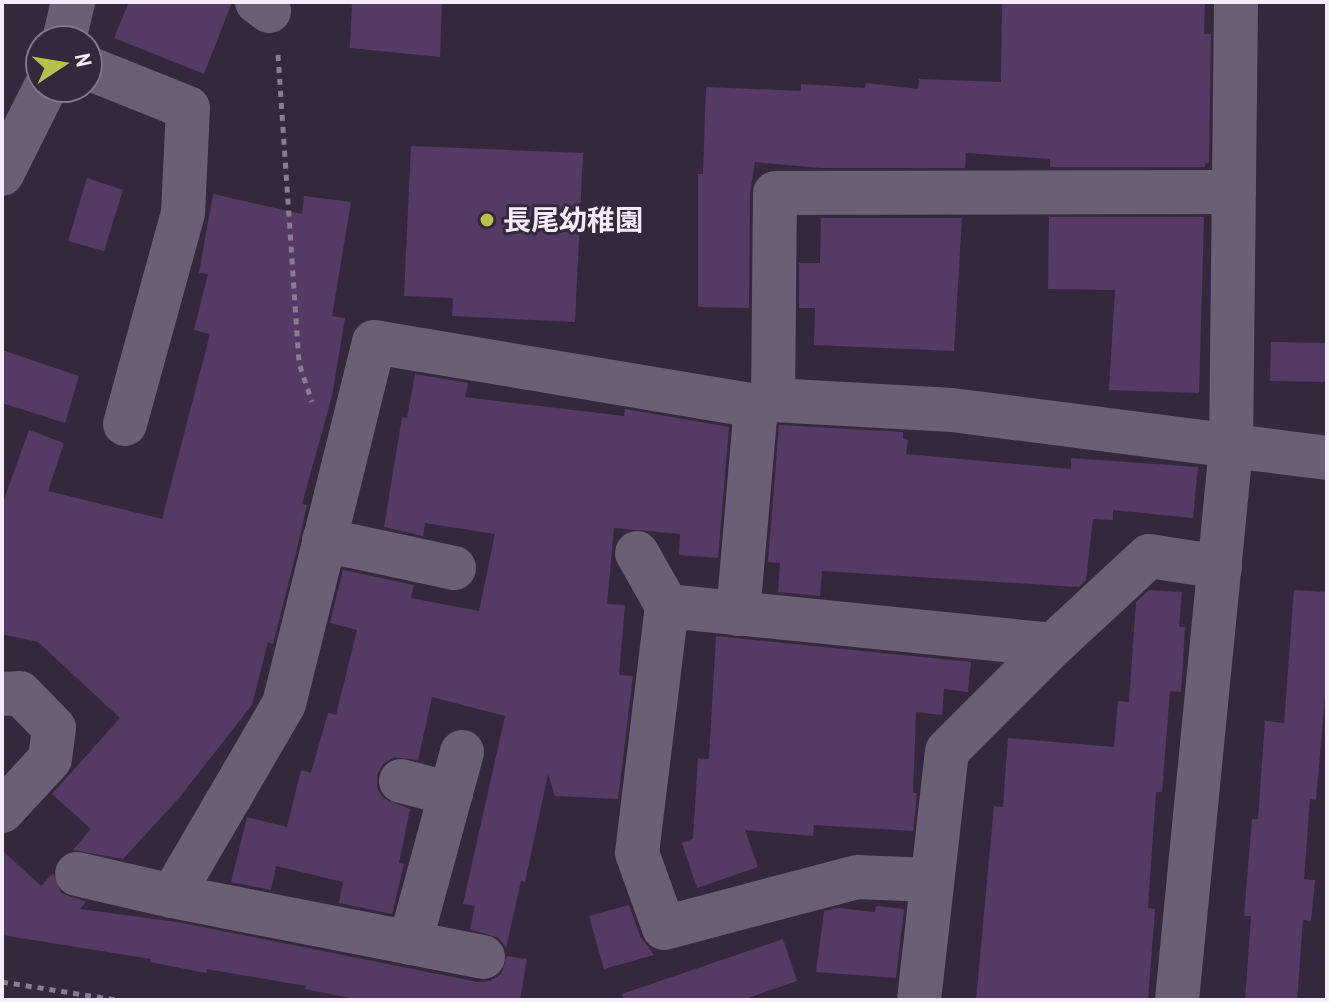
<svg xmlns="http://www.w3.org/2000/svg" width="1329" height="1002" font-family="'Archivo Narrow','Noto Sans JP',sans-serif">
<rect width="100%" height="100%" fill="#35283c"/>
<!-- building -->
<g fill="#563a66">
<path d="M129,2H232L204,74L114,38Z"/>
<path d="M352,2H442L440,57L350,48Z"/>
<path d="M1002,2H1205L1204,34H1211L1209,163H1205V167H1050V159L966,153L965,168H821L755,162L750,193L749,308L698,307V174H703L706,87L801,91V84L865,88L866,83L918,89L919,79L1001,82Z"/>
<path d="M411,146L583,153L575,322L452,316L453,298L404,296Z"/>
<path d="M87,178L123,190L104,251L68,241Z"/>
<path d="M213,194L302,214L304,196L351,202L332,316L345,318L332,396L302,504L307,505L295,557L273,644L268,642L252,705L179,798L123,859L73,850L91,829L52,794L120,718L38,642L2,634V505L29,430L64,443L48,491L162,519L210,334L194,330L208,274L199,273Z"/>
<path d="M1049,217H1204L1199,393L1109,390L1115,290L1048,289Z"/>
<path d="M821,218H962L954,351L814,345L815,308H799V263H820Z"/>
<path d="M1271,342L1327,343V382L1270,381Z"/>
<path d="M2,350L79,376L65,423L2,403Z"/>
<path d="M415,374L468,383L465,397L624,416L625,409L729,427L718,558L679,555L680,534L614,528L607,604L625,605L619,675L633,676L618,799L555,796L548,774L525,882L521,881L506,948L499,938L470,929L475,906L463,904L505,716L432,697L418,760L394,757L383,764L377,775V788L383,798L410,809L399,863L404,864L392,914L339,903L343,882L276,866L271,890L231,882L247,817L287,827L301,770L311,773L328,713L336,715L357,630L330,623L343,570L414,585L411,598L479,611L495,534L425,523L423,536L384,527L402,417L407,418Z"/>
<path d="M779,425L903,432V439L908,440L906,454L1071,469V458L1198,467L1193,518L1113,510V520L1093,519L1086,580L1079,587L822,571L820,596L778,592L780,563L768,562Z"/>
<path d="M1149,590L1182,592L1179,627H1185L1181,692L1170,691L1162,792H1156L1148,908L1155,909L1148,1000H976L994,806L1003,807L1008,738L1114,747L1118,701L1129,702L1136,602Z"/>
<path d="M1294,590L1327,592V674L1316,800L1310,799L1304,879L1315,880L1311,921L1303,920L1297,1000H1245L1251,916H1244L1252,819H1258L1265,721L1284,723Z"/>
<path d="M716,636L971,662L968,692L944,689L942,715L916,712L913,793H917L913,831L814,825L813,836L745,830L758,867L697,888L682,843L693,839L698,758L709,759Z"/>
<path d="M2,850L41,886L53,873L61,893L86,902L80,909L177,922L478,982L490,981L501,974L507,956L527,959L520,1000H360L305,989L306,986L207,969L206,973L150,962L151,959L2,935Z"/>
<path d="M629,905L640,936L654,955L604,969L589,916Z"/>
<path d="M876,906L904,909L896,978L816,972L824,911L839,908L875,912Z"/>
<path d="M783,939L797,981L742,1000H623L622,994Z"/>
</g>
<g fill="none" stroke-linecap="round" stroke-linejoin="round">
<!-- path -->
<g stroke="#887d8e" stroke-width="5" stroke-dasharray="6 6" stroke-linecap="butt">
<path d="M278,55L299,363L312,402"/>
<path d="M2,982L116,1000"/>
</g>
<!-- minor -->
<g stroke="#6c5e75" stroke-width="44">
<path d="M257,2L269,11"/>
<path d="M64,40L73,2"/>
<path d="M88,68L188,108L183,213L125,424"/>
<path d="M2,174L45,88"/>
<path d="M773,400L775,193L1234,192"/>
<path d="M324,540L454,568"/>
<path d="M637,553L667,606"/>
<path d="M738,614L756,406"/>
<path d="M2,694L20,693L54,728L50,759L2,811"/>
<path d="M401,781L451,794"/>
<path d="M77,874L172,896"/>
<path d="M931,880L857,877L664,928L637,853L667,606L1053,645"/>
<path d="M410,943L462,752"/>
<path d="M483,957L172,896L284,704L374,342L756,406L773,400L952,410L1327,458"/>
<path d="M919,1000L947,751L1053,645L1149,556L1220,567"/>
<path d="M1177,1000L1231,448L1236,2"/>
</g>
</g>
<!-- markers -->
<circle fill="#b5c249" stroke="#35283c" stroke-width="3" cx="487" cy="220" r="8"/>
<g text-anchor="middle" stroke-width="6" stroke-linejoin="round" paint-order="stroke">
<!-- poi labels -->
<g font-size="28" font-weight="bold" fill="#f5ecfa" stroke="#35283c" text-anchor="start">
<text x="503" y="230">長尾幼稚園</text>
</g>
</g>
<!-- border -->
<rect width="1329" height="1002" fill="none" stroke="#f5ecfa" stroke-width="8"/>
<!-- north arrow -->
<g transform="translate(64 64) rotate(78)"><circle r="38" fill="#35283c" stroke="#827688" stroke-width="2"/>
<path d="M0-6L14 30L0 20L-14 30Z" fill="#b5c249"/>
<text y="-12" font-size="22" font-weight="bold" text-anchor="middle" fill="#f5ecfa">N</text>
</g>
</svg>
